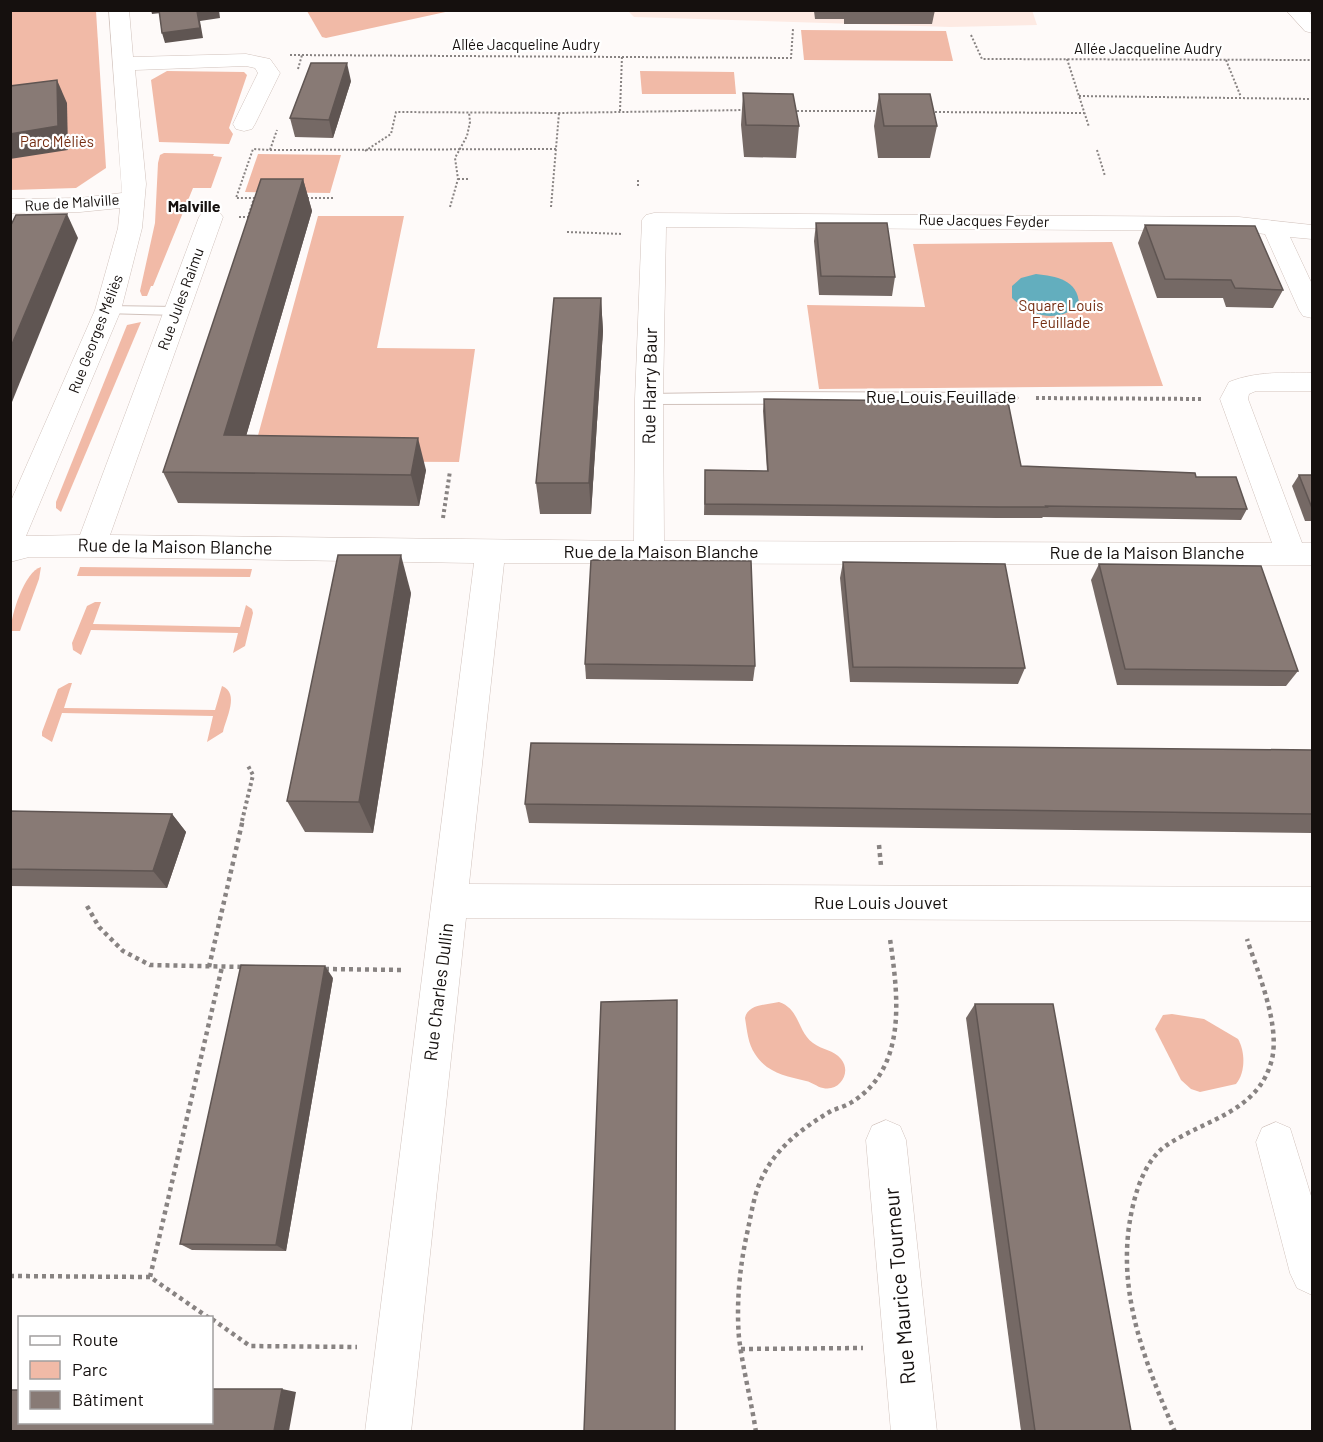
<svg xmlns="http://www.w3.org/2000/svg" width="1323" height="1442" font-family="Barlow,sans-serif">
<rect width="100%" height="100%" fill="#fefaf9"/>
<!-- built -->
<path fill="#fdeae3" d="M1032,10L1037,25L950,27L634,17L628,11Z"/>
<!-- green -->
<g fill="#f1baa7">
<path d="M10,11H96L106,168L76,188L11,190Z"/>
<path d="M307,11H450L326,38L322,37Z"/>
<path d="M801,30L946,31L953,61L804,60Z"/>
<path d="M167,71L244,72L247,75L229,128L233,134L229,144L159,142L151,80Z"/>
<path d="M640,71L734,72L736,94H642Z"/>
<path d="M164,153L214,154L213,156L222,157L211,188H193L153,286H151L147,296H142L140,291L155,223L158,163L160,155Z"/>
<path d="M258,154L341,155L330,193L245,192Z"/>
<path d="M318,216H404L377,348L475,349L459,462L251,461Z"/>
<path d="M1112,242L1163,386L819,389L807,305L925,307L913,244Z"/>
<path d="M141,322L61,512L56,508V502L127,325Z"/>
<path d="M41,567L39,579L20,631H11C10,616 25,571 41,567Z"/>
<path d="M80,567L252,569L250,577L77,576Z"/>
<path d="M95,602H101L93,624L240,627L246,605L252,609L253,613L245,646L233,653L238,633L91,630L81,655L73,650L72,643L87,606Z"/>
<path d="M69,683H72L64,708L215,710L222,686C240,693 226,718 223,732L207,742L213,716L62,713L52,742L42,736V732L58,689Z"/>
<path d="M779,1002C800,1009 797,1031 813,1043C822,1050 834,1050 841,1059C852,1072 840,1092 823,1088C817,1087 812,1082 806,1081C786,1076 767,1073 755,1054C748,1044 747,1030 745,1018C748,1004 766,1005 779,1002Z"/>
<path d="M1172,1014L1204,1019L1238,1039C1245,1051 1246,1072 1236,1084L1200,1092L1191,1089L1181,1080L1155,1029L1163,1015Z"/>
</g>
<!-- water -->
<path fill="#63aebe" d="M1036,274C1056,276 1078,280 1079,304C1059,324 1031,317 1012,298V286L1021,278Z"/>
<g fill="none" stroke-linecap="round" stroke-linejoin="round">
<!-- lane casing -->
<g stroke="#d1c2bc" stroke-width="2">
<g id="lane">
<path d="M108,306L176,307L182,311L176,315L104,313L102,310Z"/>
<path d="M777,392L1011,393L1018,398L1011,403L649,404L642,399L649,394Z"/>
</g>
</g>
<!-- street casing -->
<g stroke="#d1c2bc" stroke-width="1">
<g id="street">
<path d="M109,10H129L133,57L246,54L270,59L280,73L255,124L252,129L244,131L236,129L233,124L258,73L255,68L246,66L135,70L146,184L142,228L121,310L26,536L80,535L199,217L203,212L211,210L219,212L223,217L110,535L634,541L635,399L642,220L646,215L654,213L1239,217L1312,225V239L1290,237L1312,284V318L1303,316L1299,310L1265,234L1239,231L666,227L663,399L664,541L1272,543L1220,399L1229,382C1257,371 1282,373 1312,373V391H1256L1249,394L1248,399L1302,543H1312V565L504,563L469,884L1312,887V921L466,918L411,1432H365L474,563L91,557H29L10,562V503L95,310L118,228L120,208L80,212L10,213V199L80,198L122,193Z"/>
<path d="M1286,10H1308L1312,16V33L1305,31Z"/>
<path d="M886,1120L900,1126L906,1140L937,1432H891L866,1140L872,1126Z"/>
<path d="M1276,1122L1290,1128L1312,1199V1295L1297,1288L1290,1273L1256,1142L1262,1128Z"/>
</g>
</g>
<!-- path-far2 -->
<g stroke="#888382" stroke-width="2" stroke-dasharray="2 2" stroke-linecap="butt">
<path d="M971,35L982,59L1312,60"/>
<path d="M290,55L791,58L793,29"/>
<path d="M1067,59L1089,127"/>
<path d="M1226,60L1241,97"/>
<path d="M298,69L302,55"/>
<path d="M1079,96L1312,99"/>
<path d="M620,111L622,56"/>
<path d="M793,111H881"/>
<path d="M931,112L1084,113"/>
<path d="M270,150L556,149"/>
<path d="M1097,150L1105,176"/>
<path d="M365,151L391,134L396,112L559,113L746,110"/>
<path d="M458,179H470"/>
<path d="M638,180V187"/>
<path d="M303,198H335"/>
<path d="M450,207L458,179L455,158L467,136L470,122L469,112"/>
<path d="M551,207L559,113"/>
<path d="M239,217H248L254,198H236L253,149L270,150L277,130"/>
<path d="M567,232L623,234"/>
</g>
<!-- path-far1 -->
<g stroke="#888382" stroke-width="4" stroke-dasharray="3 3" stroke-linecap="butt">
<path d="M1036,398L1203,399"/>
<path d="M443,518L450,471"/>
<path d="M242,821L253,775L247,764"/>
</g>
<!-- path -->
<g stroke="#888382" stroke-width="4.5" stroke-dasharray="4 4" stroke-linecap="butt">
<path d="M879,845L881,866"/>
<path d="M87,906L99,927L123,951L150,965L245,967"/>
<path d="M209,967L243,819"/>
<path d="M325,969L404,970"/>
<path d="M10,1276L150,1277"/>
<path d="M209,1318L150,1277L222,967"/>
<path d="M212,1319L250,1346L357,1347"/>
<path d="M741,1349L863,1348"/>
<path d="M756,1432C751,1400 743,1369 739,1338C736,1301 740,1264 748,1229C752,1210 755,1189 765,1172C779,1145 806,1126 831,1111C838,1108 846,1106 852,1102C908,1067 898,995 890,939"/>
<path d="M1175,1432C1142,1355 1111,1279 1136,1194C1141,1177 1151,1155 1167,1145C1206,1119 1259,1112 1272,1059C1280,1024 1258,973 1247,939"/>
</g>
<!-- lane -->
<use href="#lane" fill="#fff" fill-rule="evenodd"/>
<!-- street -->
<use href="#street" fill="#fff" fill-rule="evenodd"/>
</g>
<!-- wall -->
<g fill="#756965">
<path d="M789,10H935L932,24H844V19H815L814,11Z"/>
<path d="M351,81L333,138L295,137L290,118Z"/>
<path d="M743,93L799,126L796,158L744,157L741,125Z"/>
<path d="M879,94L937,126L930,158H878L874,126Z"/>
<path d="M303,179L312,211L246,436L426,470L419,506L178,503L163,472Z"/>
<path d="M816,223L895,277L892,296L819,295L814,241Z"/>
<path d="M1145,225L1283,290L1273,308L1226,307L1223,298H1157L1138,243Z"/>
<path d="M601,298L603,331L591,514H540L536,483Z"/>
<path d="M764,399L1021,466L1196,477L1247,509L1241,520L1043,517L1042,518H996L704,515L705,470L767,471L763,411Z"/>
<path d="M1299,475H1312V521H1305L1292,486Z"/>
<path d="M843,562L1025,668L1018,684L850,682L840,578Z"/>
<path d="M1099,564L1298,671L1286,686L1117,685L1091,580Z"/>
<path d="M411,593L373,833L305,832L287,801Z"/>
<path d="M585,664L755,666L753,681L586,679Z"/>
<path d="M1312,750V833L529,823L525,804Z"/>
<path d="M10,811L172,814L186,832L167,888L10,886Z"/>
<path d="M333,978L286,1251L192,1250L180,1244Z"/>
<path d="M975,1004L1131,1431H1021L966,1018Z"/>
</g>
<!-- shaded-wall -->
<g fill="#5f5552">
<path d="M151,10H160L161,13L152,14Z"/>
<path d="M219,10L220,18L200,21L203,38L165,43L162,33L197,11Z"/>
<path d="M347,63L351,81L333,138L329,120Z"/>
<path d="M57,80L67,103L68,150L10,159V134Z"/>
<path d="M303,179L312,211L237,467L224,435Z"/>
<path d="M67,214L78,238L10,407V349Z"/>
<path d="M601,298L603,331L591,514L589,483Z"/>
<path d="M418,438L426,470L419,506L411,475Z"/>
<path d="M401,555L411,593L373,833L359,802Z"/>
<path d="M172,814L186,832L167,888L153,871Z"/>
<path d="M325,966L333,978L286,1251L276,1245Z"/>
<path d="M282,1389L296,1392L289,1431H274Z"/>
</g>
<!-- building -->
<g fill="#887a75" stroke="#5f5552" stroke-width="1.5">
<path d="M159,10H199L197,11L200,28L162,33Z"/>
<path d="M311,63H347L329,120L290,118Z"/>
<path d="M57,80L58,126L10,134V86Z"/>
<path d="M743,93L793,94L799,126L746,125Z"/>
<path d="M879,94H930L937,126H884Z"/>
<path d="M261,179H303L224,435L418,438L411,475L163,472Z"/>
<path d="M67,214L10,349V227L16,215Z"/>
<path d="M816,223H887L895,277L821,276Z"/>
<path d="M1145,225L1255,226L1283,290L1235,288L1231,280L1165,279Z"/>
<path d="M554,298H601L589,483H536Z"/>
<path d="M764,399L1008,402L1021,466L1195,473L1196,477H1236L1247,509L1046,506L1047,507H999L705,504V470L768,471Z"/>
<path d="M1299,475H1312V508Z"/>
<path d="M338,555H401L359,802L287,801Z"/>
<path d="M591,560L751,561L755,666L585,664Z"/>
<path d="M843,562L1005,564L1025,668L853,667Z"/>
<path d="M1099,564L1261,566L1298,671L1125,669Z"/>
<path d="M531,743L1312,750V814L525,804Z"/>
<path d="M10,811L172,814L153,871L10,869Z"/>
<path d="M241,965L325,966L276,1245L180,1244Z"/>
<path d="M677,1000L675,1431H584L601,1002Z"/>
<path d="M975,1004H1053L1131,1431H1035Z"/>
<path d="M212,1389H282L274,1431H10V1390H20V1422H212Z"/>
</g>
<g text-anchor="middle" stroke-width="4.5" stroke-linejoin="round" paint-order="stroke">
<!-- far-street labels -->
<g font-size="15" fill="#15100e" stroke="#fff">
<text x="526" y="50">Allée Jacqueline Audry</text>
<text x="1148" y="54">Allée Jacqueline Audry</text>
<text transform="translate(72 203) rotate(-4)" y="5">Rue de Malville</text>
<text transform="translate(984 221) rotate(1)" y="5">Rue Jacques Feyder</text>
<text transform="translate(181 299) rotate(-70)" y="5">Rue Jules Raimu</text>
<text transform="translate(96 334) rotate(-69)" y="5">Rue Georges Méliès</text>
</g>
<!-- far-park labels -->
<g font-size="15" fill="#752e12" stroke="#fff">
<text x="57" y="147">Parc Méliès</text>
<text x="1061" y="311">Square Louis<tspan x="1061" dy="17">Feuillade</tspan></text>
</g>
<!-- far-neighbourhood labels -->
<g font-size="16" font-weight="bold" fill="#15100e" stroke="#fff">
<text x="194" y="212">Malville</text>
</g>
<!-- street labels -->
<g font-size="18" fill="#15100e" stroke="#fff">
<text transform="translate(650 386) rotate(-89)" y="6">Rue Harry Baur</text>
<text x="941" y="403">Rue Louis Feuillade</text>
<text transform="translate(175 547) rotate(1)" y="6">Rue de la Maison Blanche</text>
<text x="661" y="558">Rue de la Maison Blanche</text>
<text x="1147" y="559">Rue de la Maison Blanche</text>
<text x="881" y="909">Rue Louis Jouvet</text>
<text transform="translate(439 992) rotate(-83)" y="6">Rue Charles Dullin</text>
</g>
<!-- near-street labels -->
<g font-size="21" fill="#15100e" stroke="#fff">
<text transform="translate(900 1286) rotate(-95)" y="7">Rue Maurice Tourneur</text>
</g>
</g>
<!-- border -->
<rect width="1323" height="1442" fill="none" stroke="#15100e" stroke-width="24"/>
<!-- legend -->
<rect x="18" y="1316" width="195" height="108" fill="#ffffff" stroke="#a19f9f" stroke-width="1.5"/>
<rect x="30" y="1336" width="30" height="9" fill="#ffffff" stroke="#a19f9f" stroke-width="1.5"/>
<text x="72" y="1346" font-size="18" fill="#15100e">Route</text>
<rect x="30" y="1361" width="30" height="18" fill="#f1baa7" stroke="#a19f9f" stroke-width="1.5"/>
<text x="72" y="1376" font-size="18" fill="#15100e">Parc</text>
<rect x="30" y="1391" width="30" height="18" fill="#887a75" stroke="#a19f9f" stroke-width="1.5"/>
<text x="72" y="1406" font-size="18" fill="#15100e">Bâtiment</text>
</svg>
